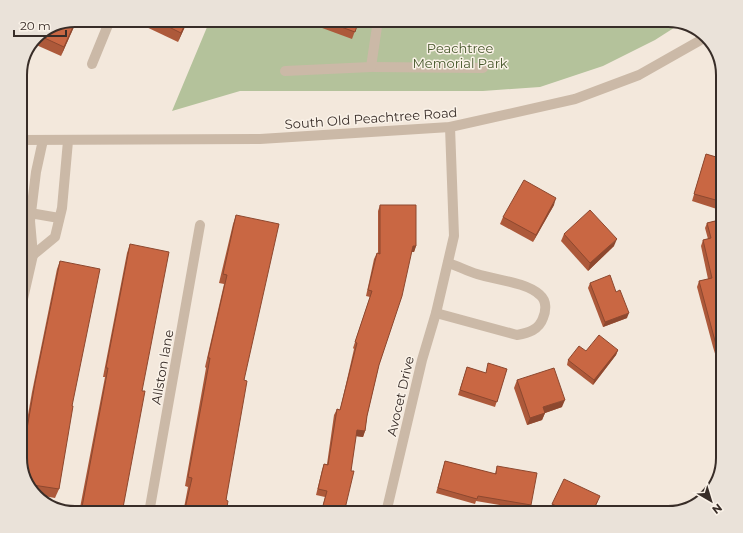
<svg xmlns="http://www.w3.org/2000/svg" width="743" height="533" font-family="Montserrat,sans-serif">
<rect width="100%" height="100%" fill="#f3e8dc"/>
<!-- green -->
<path fill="#b4c29b" d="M210,20H668L680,24L655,40L603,66L540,87L483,91H240L172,111Z"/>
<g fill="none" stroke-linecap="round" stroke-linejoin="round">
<!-- service -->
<g stroke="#cbb9a7" stroke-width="10">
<path d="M371,67L483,68"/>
<path d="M285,71L371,67L378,20"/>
</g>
<!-- minor -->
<g stroke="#cbb9a7" stroke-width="10">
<path d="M92,64L110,20"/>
<path d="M30,213L59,218"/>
<path d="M33,255L55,237L62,208L68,141"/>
<path d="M20,312L33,255L30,221L36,172L43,140"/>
<path d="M436,313L517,335C528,333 539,330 543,318C546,311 547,301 540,295C526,282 496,280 477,274C467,271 458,266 448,263"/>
<path d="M149,513L200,225"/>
<path d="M386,513L422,360L436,313L454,236L450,127"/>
</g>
<!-- tertiary -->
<path stroke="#cbb9a7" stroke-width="10" d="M20,140L260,139L450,127L575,99L639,75L699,41L705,36"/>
</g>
<!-- wall -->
<g fill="#ad593a">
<path d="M75,20H77L61,56L34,44L39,34Z"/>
<path d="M142,20H188L178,42L140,24Z"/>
<path d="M316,20H359L352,39L314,25Z"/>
<path d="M723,122V144L715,135L718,128Z"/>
<path d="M706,154L723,159V211L692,201Z"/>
<path d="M380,205L416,246L414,252H411L379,365L367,416L365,431L363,437L356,436L344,513H321L325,497L316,495L322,470L324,464H327L334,415L337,409L340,410L354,349L353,348L370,297L366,296L374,259L377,253H378V211Z"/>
<path d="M554,205L533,242L500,224L503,217Z"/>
<path d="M236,215L244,380L226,500V513H183L188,487L185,486L206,368L205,367L224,284L219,283L233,224Z"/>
<path d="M723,219V380L713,347L697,287L699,281L708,279L701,246L703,240L708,239L705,228L707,223Z"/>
<path d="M564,234L614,246L588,271L561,241Z"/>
<path d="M130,244L142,391L122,513H79L105,377H103L127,253Z"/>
<path d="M60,261L72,406L59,489L55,498L38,495L20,461V460L32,392L57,269Z"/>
<path d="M590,283L627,318L603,327L588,288Z"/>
<path d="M618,350L616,355L593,385L567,365L568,360L586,351Z"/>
<path d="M467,367L485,373L507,369L495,407L458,395Z"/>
<path d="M517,380L562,407L545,413L542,420L527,425L514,388Z"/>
<path d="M445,461L495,474L497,466L531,505L530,510L476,501L475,504L436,493Z"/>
<path d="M598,501L592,513H558L550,509L552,504Z"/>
</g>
<!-- shaded-wall -->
<g fill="#8d482f">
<path d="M76,20H77L61,56L64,47Z"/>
<path d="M187,20H188L178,42L181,33Z"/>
<path d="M556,198L554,205L533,242L536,235Z"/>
<path d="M617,239L614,246L588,271L590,263Z"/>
<path d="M413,246H416L414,252H411Z"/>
<path d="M629,313L627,318L603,327L605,322Z"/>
<path d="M618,350L616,355L593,385L594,380Z"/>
<path d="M565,400L562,407L545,413L542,420L527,425L530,418L543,407Z"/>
<path d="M357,430L365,431L363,437L355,436Z"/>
</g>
<!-- building -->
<g fill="#c96743" stroke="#8d482f">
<path d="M75,20H76L64,47L38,35L39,34Z"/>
<path d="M155,20H187L181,33Z"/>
<path d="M322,20H359L355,32Z"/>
<path d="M723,122V133L718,128Z"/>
<path d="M706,154L723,159V202L694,194Z"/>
<path d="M524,180L556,198L536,235L503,217Z"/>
<path d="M380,205H416V246H413L402,296L379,365L367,416L365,431L357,430L351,471H354L344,513H321L327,491L318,489L324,464L328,465L337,409L340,410L357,343L355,342L372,291L368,290L377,253L380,254Z"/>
<path d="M590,210L617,239L590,263L564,234Z"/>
<path d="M236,215L279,224L244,380L247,381L226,500L228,501L226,513H184L192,478L188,477L210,358H208L227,275L223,274Z"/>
<path d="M723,219V367L715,341L699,281L712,278L703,240L711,238L707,223Z"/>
<path d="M130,244L169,252L142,391H145L122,513H115L82,507L108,368H106Z"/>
<path d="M60,261L100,269L72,406H73L59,489L33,485L21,463L35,383Z"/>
<path d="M610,275L616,292L620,290L629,313L605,322L590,283Z"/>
<path d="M599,335L618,350L594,380L568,360L579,346L586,351Z"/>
<path d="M488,363L507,369L497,402L460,390L467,367L486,373Z"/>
<path d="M554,368L565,400L543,407L545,413L530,418L517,380Z"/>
<path d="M445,461L496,474L497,466L537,473L531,505L478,496L477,499L438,488Z"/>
<path d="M564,479L600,496L592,513H571L552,504Z"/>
<path d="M621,506L628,513H615Z"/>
</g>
<g text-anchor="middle" stroke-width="3" stroke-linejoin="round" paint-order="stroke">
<!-- park labels -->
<g font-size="13" fill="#46572b" stroke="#faf2e8">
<text x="460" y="53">Peachtree<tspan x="460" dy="15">Memorial Park</tspan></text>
</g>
<!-- street labels -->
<g font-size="13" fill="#382d28" stroke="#faf2e8">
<text transform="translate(371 118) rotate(-4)" y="5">South Old Peachtree Road</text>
<text transform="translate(162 367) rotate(-80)" y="5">Allston lane</text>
<text transform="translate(400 396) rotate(-77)" y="5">Avocet Drive</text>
</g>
</g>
<!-- crop -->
<path d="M0 0H743V533H0ZM75 27H668A48 48 0 0 1 716 75V458A48 48 0 0 1 668 506H75A48 48 0 0 1 27 458V75A48 48 0 0 1 75 27Z" fill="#eae2d9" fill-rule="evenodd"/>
<path fill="none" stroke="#382d28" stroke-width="2" d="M75 27H668A48 48 0 0 1 716 75V458A48 48 0 0 1 668 506H75A48 48 0 0 1 27 458V75A48 48 0 0 1 75 27Z"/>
<!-- north arrow -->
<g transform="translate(711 501) rotate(142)" stroke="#faf2e8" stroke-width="3" paint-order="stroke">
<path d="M0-3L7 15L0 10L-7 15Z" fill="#382d28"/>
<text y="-6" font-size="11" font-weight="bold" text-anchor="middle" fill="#382d28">N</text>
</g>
<!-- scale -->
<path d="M14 30v6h52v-6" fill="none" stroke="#382d28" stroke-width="2"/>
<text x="20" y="30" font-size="12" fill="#382d28" stroke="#faf2e8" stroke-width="3" paint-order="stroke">20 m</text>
</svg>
